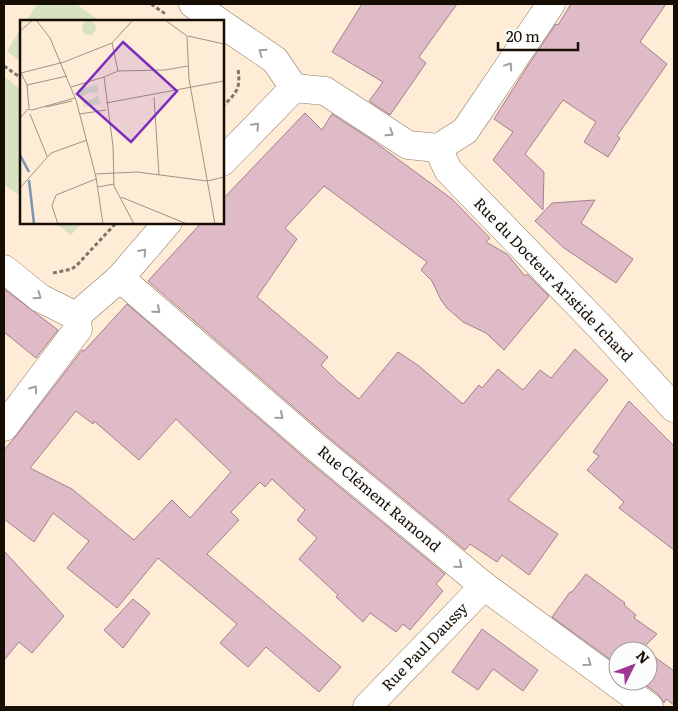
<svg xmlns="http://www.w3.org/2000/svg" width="678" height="711" font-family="Literata,serif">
<rect width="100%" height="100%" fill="#ffecd6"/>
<!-- green -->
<g fill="#d9e1c3">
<path d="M37,4H76L100,21H26Z"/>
<path d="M21,28V62L7,51Z"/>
<path d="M4,76L21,90V197L4,184Z"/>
<path d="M55,223H82L71,235Z"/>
</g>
<!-- building -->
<g fill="#dfbac7" stroke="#a2818c" fill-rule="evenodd">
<path d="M362,4H457L419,57L426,63L390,115L369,101L383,82L332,52Z"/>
<path d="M571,4H666L640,42L667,64L617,136L620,138L608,157L584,142L596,122L563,100L525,154L544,172L543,210L493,160L513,132L494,119L529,64L556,24L558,25Z"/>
<path d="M305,113L322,130L332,114L372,140L452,199L490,238L486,242L507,254L525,276L527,274L549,296L504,350L486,333L463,322L447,308L441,300L432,281L421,270L427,262L324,186L285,228L297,239L257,297L328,357L321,365L337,381L359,399L398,352L419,366L463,404L479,385L482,388L498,369L523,390L540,370L551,378L575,349L608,380L508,500L558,534L529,575L502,555L497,562L470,544L465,550L328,437L148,281L202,222H222V200Z"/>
<path d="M595,200L581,223L633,259L616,283L564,248L535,221L552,203Z"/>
<path d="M4,289L58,330L36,358L4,332Z"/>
<path d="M127,304L308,461L445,574L436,584L443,591L410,630L403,624L396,632L370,613L363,622L336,597L338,595L299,559L317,538L297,520L305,510L272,479L265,487L260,482L231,512L239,520L207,554L341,667L319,692L266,647L248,667L220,643L237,624L158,558L117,608L67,568L89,541L53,513L34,542L4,519V450L16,436L82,350L84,351ZM76,411L93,424L94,421L139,460L176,419L231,472L190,518L172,500L134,540L72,489L30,468Z"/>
<path d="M629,401L674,446V550L619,508L624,502L587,470L599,456L593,452Z"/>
<path d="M4,551L64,616L32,653L19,642L4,660Z"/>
<path d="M586,574L625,603L624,605L636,615L634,618L657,634L643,648L647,651H618V665L552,617L570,592H572Z"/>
<path d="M133,599L150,613L123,648L104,630Z"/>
<path d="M482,629L538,670L523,691L493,669L478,690L452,672Z"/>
<path d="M648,652L674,671V705L666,699L664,703L658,694L640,681H648Z"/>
</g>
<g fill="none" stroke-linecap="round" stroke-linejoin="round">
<!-- minor casing -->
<g stroke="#8f7a61" stroke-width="29">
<g id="minor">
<path d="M193,4L218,21"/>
<path d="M222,24L275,60L294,88"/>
<path d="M438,148L448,170L602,329L674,408"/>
<path d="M222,162L294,88L325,91L408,145L438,148L465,131L551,4"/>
<path d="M4,269L40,298L76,316"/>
<path d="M120,278L318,449L484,586L649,707"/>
<path d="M4,427L78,329L76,316L120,278L168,222"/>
<path d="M367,707L484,586"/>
</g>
</g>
<!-- path -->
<g stroke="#827566" stroke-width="3" stroke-dasharray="4 2.5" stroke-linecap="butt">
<path d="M151,4L167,15"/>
<path d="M4,66L21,78"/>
<path d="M222,107C236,93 241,90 238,69"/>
<path d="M53,273L72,269L77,265L117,222"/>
</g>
<!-- minor -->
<use href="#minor" stroke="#fff" stroke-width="28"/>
</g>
<!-- one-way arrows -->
<defs><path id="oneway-chevron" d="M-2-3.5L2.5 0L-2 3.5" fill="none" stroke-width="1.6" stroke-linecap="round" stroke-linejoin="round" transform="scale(1.25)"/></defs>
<g stroke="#a29f9b">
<use href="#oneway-chevron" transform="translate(262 52) rotate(-145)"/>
<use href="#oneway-chevron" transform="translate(509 66) rotate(-56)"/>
<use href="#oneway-chevron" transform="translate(256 126) rotate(-47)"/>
<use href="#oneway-chevron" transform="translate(390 133) rotate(33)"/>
<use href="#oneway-chevron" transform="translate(143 252) rotate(-49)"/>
<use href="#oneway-chevron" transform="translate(38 296) rotate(35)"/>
<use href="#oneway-chevron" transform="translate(157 310) rotate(41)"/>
<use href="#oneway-chevron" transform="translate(34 389) rotate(-54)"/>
<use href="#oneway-chevron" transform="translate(280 416) rotate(41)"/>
<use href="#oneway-chevron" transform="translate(459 565) rotate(40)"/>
<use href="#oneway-chevron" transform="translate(588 663) rotate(36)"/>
</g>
<g text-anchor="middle" stroke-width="4.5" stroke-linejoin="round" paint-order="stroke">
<!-- street labels -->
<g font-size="15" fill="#160e05" stroke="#fcfcfc">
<text transform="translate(553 280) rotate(46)" y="5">Rue du Docteur Aristide Ichard</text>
<text transform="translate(379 499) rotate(40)" y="5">Rue Clément Ramond</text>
<text transform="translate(425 647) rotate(-46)" y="5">Rue Paul Daussy</text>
</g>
</g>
<!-- overview -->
<g transform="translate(20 20)">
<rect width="204" height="204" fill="#ffecd6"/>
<path d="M62 8a7 7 0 1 1 14 0a7 7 0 1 1-14 0ZM77,65L78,73L70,72L61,77L59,69ZM78,75L80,84L64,87L62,79L71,80Z" fill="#d9e1c3"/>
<path fill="none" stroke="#7c94b6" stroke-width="2.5" d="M0,135L9,152M9,160L14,204"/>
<path fill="none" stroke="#a29382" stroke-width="1" d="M145,0L167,16L169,59L195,204M17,1L30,18L56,80L76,157L83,204M0,11L13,0M168,16L204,24M92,23L98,51L84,57L93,126L94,166L114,204M0,51L7,65L9,88M98,51L145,50L168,46M1,53L44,42L92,23L113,0M7,65L47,56M51,67L84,57M134,77L139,155M86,83L204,61M26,87L52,81M10,94L27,136M60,94L86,90M0,98L8,89L12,90L55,78M75,154L117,152L187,161L204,157M78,167L94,164M0,168L31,133L67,120M101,177L167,204M38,204L32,186L36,175L76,159"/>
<path fill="#7b2cbf" fill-opacity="0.15" stroke="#7b2cbf" stroke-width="2.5" d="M103,22L157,71L111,122L57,74Z"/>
<rect width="204" height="204" fill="none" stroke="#160e05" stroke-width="2.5"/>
</g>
<!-- border -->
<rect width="678" height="711" fill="none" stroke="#160e05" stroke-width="10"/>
<!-- north arrow -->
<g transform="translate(633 666) rotate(48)"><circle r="24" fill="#fcfcfc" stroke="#a09d99"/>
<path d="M0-4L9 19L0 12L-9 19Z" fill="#a03596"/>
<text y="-8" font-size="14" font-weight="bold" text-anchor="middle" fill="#160e05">N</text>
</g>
<!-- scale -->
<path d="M498 42v8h80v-8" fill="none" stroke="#160e05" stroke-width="2.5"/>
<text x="506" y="42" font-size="15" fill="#160e05" stroke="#fcfcfc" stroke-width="4" paint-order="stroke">20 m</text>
</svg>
